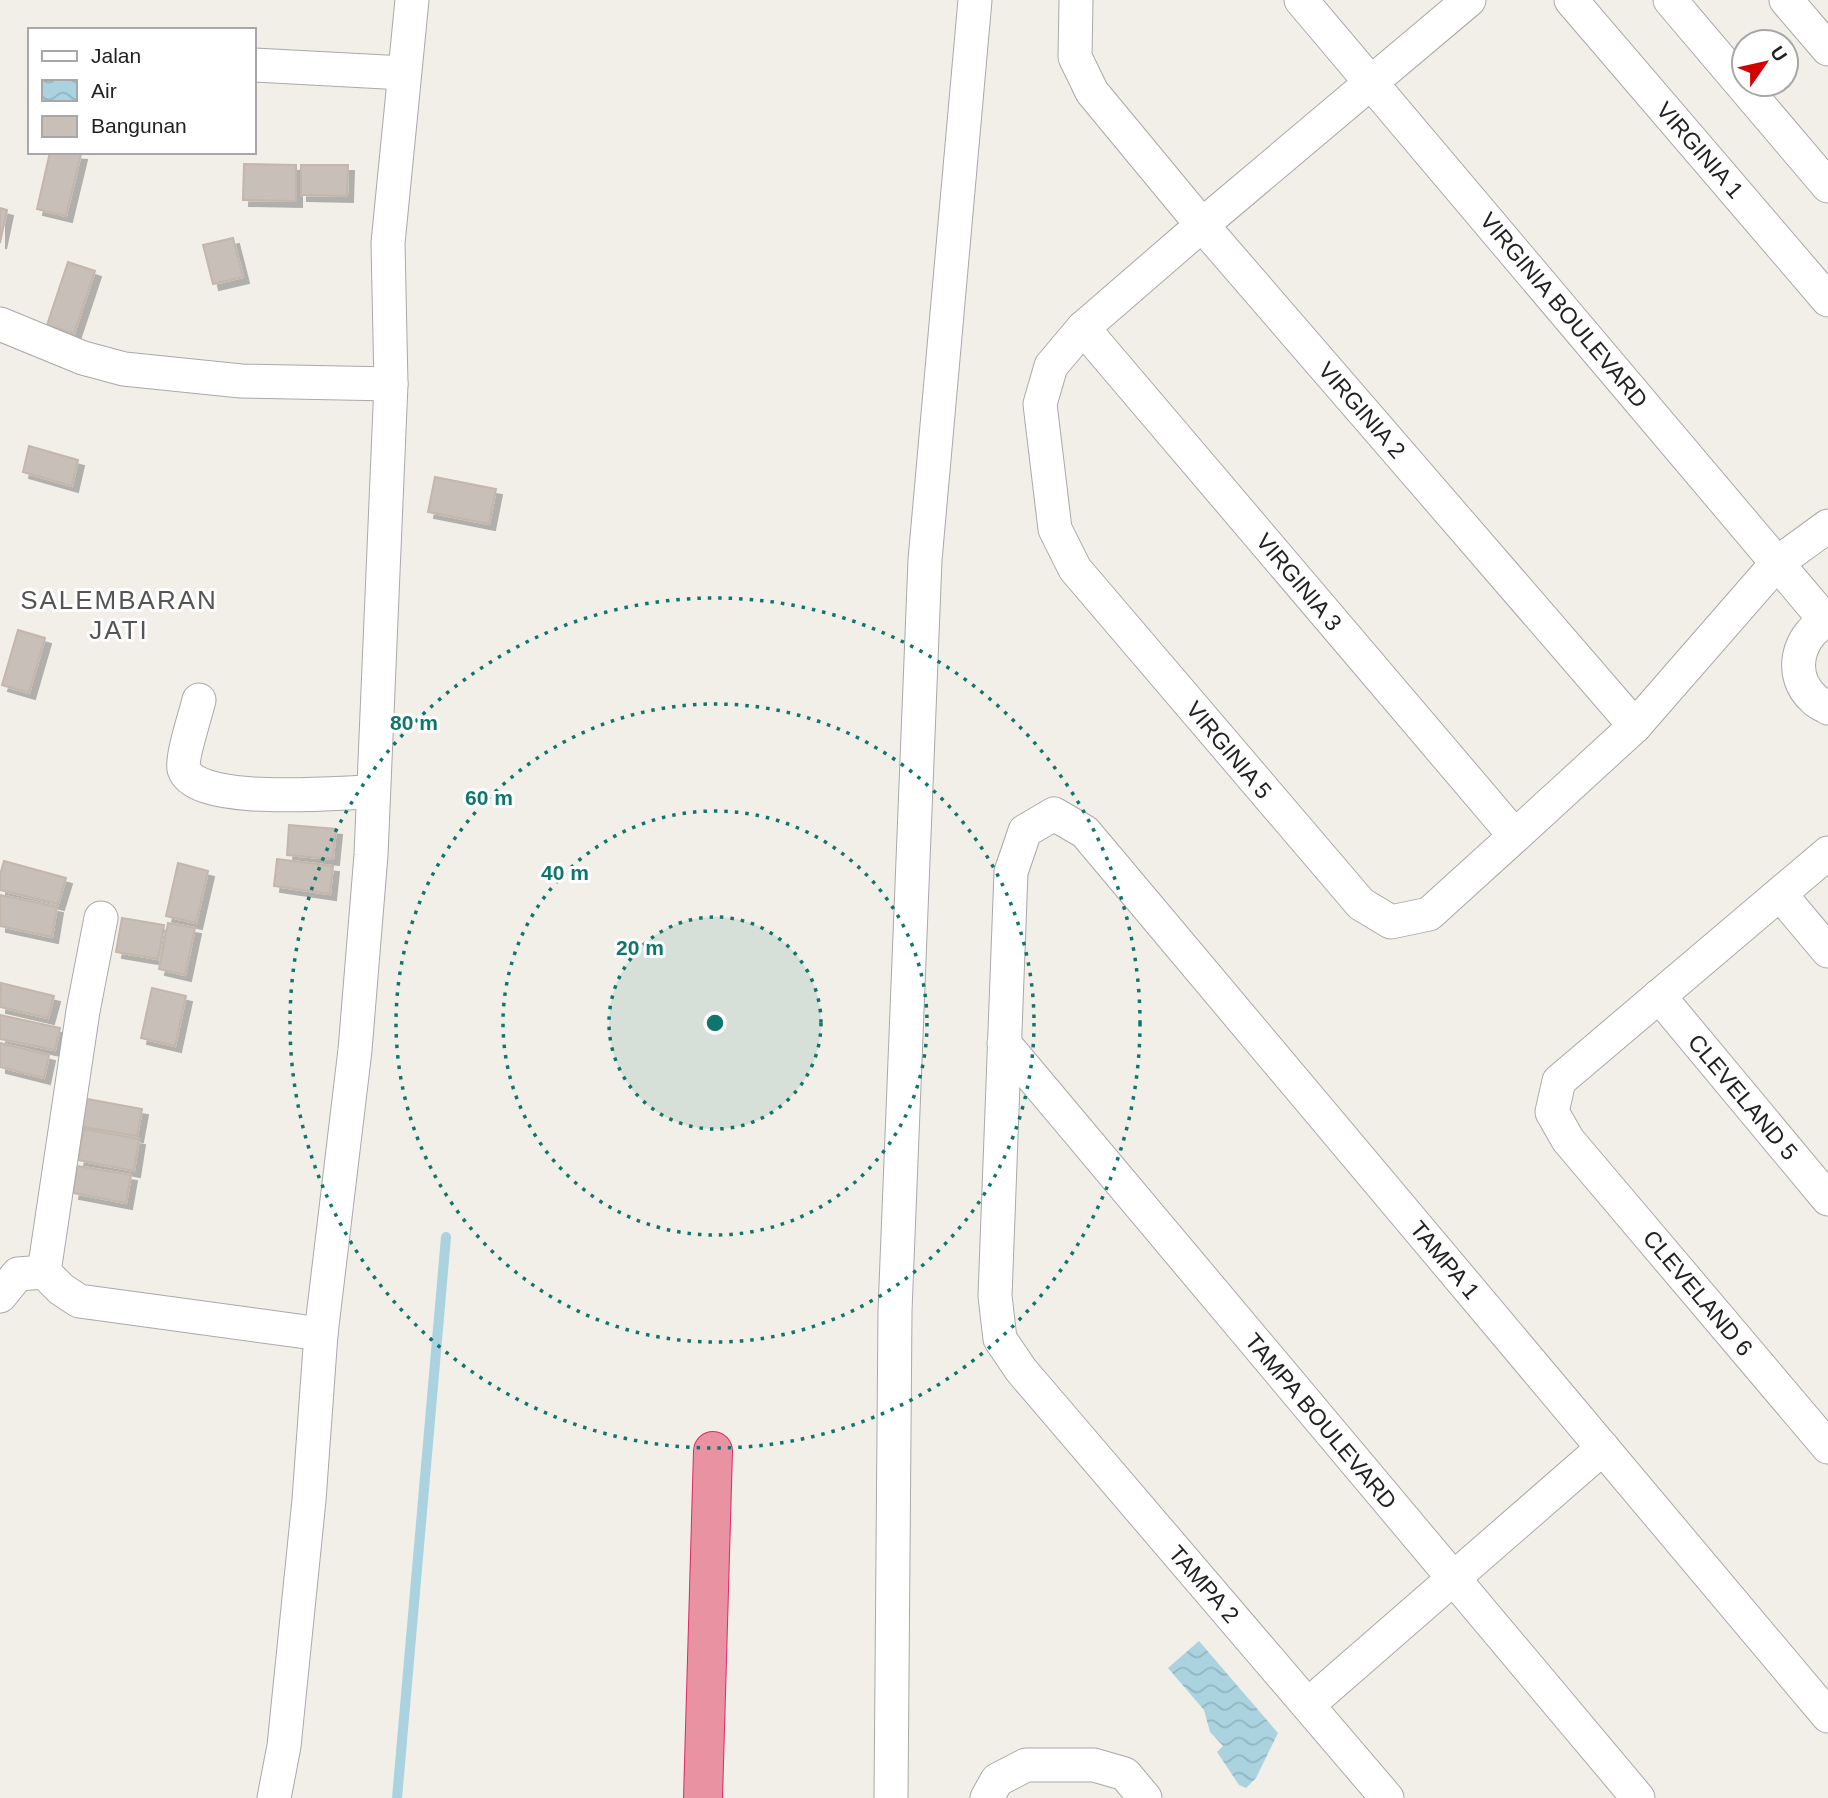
<svg xmlns="http://www.w3.org/2000/svg" width="1828" height="1798" font-family="Helvetica,sans-serif">
<defs>
<pattern id="water-waves" width="16" height="10" patternUnits="userSpaceOnUse" patternTransform="scale(1.75)"><rect width="16" height="10" fill="#aad3df"/><path d="M0 5q4-4 8 0t8 0" fill="none" stroke="#92b5bf"/></pattern>
<filter id="shadow"><feDropShadow dx="6" dy="6" stdDeviation="0" flood-color="#0004"/></filter>
</defs>
<rect width="100%" height="100%" fill="#f2efe9"/>
<!-- water -->
<path fill="url(#water-waves)" d="M1199,1641L1278,1733L1256,1778L1246,1788L1239,1785L1217,1752L1223,1746L1210,1732L1204,1710L1168,1668Z"/>
<g fill="none" stroke-linecap="round" stroke-linejoin="round">
<!-- stream -->
<path stroke="#aad3df" stroke-width="10" d="M397,1798L446,1237"/>
</g>
<!-- building -->
<g fill="#c7bfb8" stroke="#c4b6ab" stroke-width="2" filter="url(#shadow)">
<path d="M50,152L81,154L66,216L37,209Z"/>
<path d="M244,164L296,165V201L243,200Z"/>
<path d="M301,165H348L347,196L301,195Z"/>
<path d="M0,208L7,210L0,243Z"/>
<path d="M233,238L243,277L213,284L203,245Z"/>
<path d="M68,262L95,271L74,334L47,325Z"/>
<path d="M29,446L78,460L72,486L23,472Z"/>
<path d="M435,477L496,489L489,524L428,512Z"/>
<path d="M18,630L45,638L29,693L2,685Z"/>
<path d="M289,825L336,829L333,859L287,855Z"/>
<path d="M277,859L333,866L330,894L274,886Z"/>
<path d="M4,861L66,878L58,904L0,890V875Z"/>
<path d="M178,863L208,871L196,923L166,916Z"/>
<path d="M0,895L57,907L52,937L0,926Z"/>
<path d="M122,918L164,925L158,959L116,952Z"/>
<path d="M168,923L195,928L185,975L159,969Z"/>
<path d="M1,983L54,996L48,1018L0,1007Z"/>
<path d="M152,988L186,996L175,1046L141,1038Z"/>
<path d="M0,1015L60,1028L55,1050L0,1039Z"/>
<path d="M0,1043L49,1055L44,1078L0,1067Z"/>
<path d="M82,1098L142,1109L137,1136L77,1126Z"/>
<path d="M84,1129L139,1139L134,1171L78,1160Z"/>
<path d="M77,1166L131,1175L126,1203L73,1193Z"/>
</g>
<g fill="none" stroke-linecap="round" stroke-linejoin="round">
<!-- minor casing -->
<g stroke="#a9a9a9" stroke-width="35">
<g id="minor">
<path d="M1076,0L1075,57L1092,92L1202,225L1635,726"/>
<path d="M1301,0L1826,621"/>
<path d="M1469,0L1202,225L1083,328L1051,366L1040,404L1055,529L1075,569L1361,904L1391,922L1429,914L1515,836L1635,726L1777,563L1828,526"/>
<path d="M1571,0L1828,300"/>
<path d="M1670,0L1828,186"/>
<path d="M1786,0L1828,49"/>
<path d="M254,65L404,73"/>
<path d="M0,324L83,358L124,369L241,381L391,384"/>
<path d="M1083,328L1515,836"/>
<path d="M1828,620C1798,634 1787,675 1814,699C1817,703 1824,705 1828,708"/>
<path d="M199,700C196,713 181,758 184,769C196,807 341,792 373,792"/>
<path d="M1828,853L1559,1081L1552,1112L1568,1140L1828,1447"/>
<path d="M1780,894L1828,951"/>
<path d="M101,918L83,1011L44,1272L61,1289L79,1301L321,1334"/>
<path d="M1659,996L1828,1199"/>
<path d="M1004,1043L1638,1798"/>
<path d="M0,1296L18,1274L44,1272"/>
<path d="M1308,1705L1603,1448"/>
<path d="M274,1798L284,1746L309,1500L321,1334L355,1050L371,855L391,384L388,243L412,0"/>
<path d="M891,1798L895,1311L925,560L975,0"/>
<path d="M987,1798L997,1780L1026,1765H1094L1125,1774L1145,1798"/>
<path d="M1387,1798L1021,1370L1000,1339L995,1296L1011,872L1025,831L1054,814L1085,832L1828,1716"/>
</g>
</g>
<!-- motorway casing -->
<g stroke="#dc2a67" stroke-width="40">
<path id="motorway" d="M703,1798L713,1451"/>
</g>
<!-- minor -->
<use href="#minor" stroke="#fff" stroke-width="33"/>
<!-- motorway -->
<use href="#motorway" stroke="#e892a2" stroke-width="38"/>
</g>
<!-- distance rings -->
<circle cx="715" cy="1023" r="106" fill="#0f766e" fill-opacity=".12"/>
<g fill="none" stroke="#0f766e" stroke-width="3.5" stroke-dasharray="3.5 7">
<circle cx="715" cy="1023" r="106"/>
<circle cx="715" cy="1023" r="212"/>
<circle cx="715" cy="1023" r="319"/>
<circle cx="715" cy="1023" r="425"/>
</g>
<g text-anchor="middle" stroke-width="6" stroke-linejoin="round" paint-order="stroke">
<!-- street labels -->
<g font-size="23" fill="#222" stroke="#fff">
<text transform="translate(1700 150) rotate(49)" y="8">VIRGINIA 1</text>
<text transform="translate(1564 310) rotate(50)" y="8">VIRGINIA BOULEVARD</text>
<text transform="translate(1362 410) rotate(49)" y="8">VIRGINIA 2</text>
<text transform="translate(1299 582) rotate(50)" y="8">VIRGINIA 3</text>
<text transform="translate(1229 750) rotate(50)" y="8">VIRGINIA 5</text>
<text transform="translate(1743 1097) rotate(50)" y="8">CLEVELAND 5</text>
<text transform="translate(1445 1260) rotate(50)" y="8">TAMPA 1</text>
<text transform="translate(1698 1293) rotate(50)" y="8">CLEVELAND 6</text>
<text transform="translate(1321 1421) rotate(50)" y="8">TAMPA BOULEVARD</text>
<text transform="translate(1204 1584) rotate(49)" y="8">TAMPA 2</text>
</g>
<!-- quarter labels -->
<g font-size="26" letter-spacing="2" fill="#555" stroke="#fff">
<text x="119" y="609">SALEMBARAN<tspan x="119" dy="30">JATI</tspan></text>
</g>
</g>
<circle cx="715" cy="1023" r="10" fill="#0f766e" stroke="#fff" stroke-width="3.5"/>
<g font-size="21" text-anchor="middle" font-weight="bold" fill="#0f766e" stroke="#fff" stroke-width="6" stroke-linejoin="round" paint-order="stroke">
<text x="414" y="730">80 m</text>
<text x="489" y="805">60 m</text>
<text x="565" y="880">40 m</text>
<text x="640" y="955">20 m</text>
</g>
<!-- legend -->
<rect x="28" y="28" width="228" height="126" fill="#ffffff" stroke="#a7a7a7" stroke-width="2"/>
<rect x="42" y="51" width="35" height="10" fill="#ffffff" stroke="#a7a7a7" stroke-width="2"/>
<text x="91" y="63" font-size="21" fill="#222222">Jalan</text>
<rect x="42" y="80" width="35" height="21" fill="url(#water-waves)" stroke="#a7a7a7" stroke-width="2"/>
<text x="91" y="98" font-size="21" fill="#222222">Air</text>
<rect x="42" y="116" width="35" height="21" fill="#c7bfb8" stroke="#a7a7a7" stroke-width="2"/>
<text x="91" y="133" font-size="21" fill="#222222">Bangunan</text>
<!-- north arrow -->
<g transform="translate(1765 63) rotate(56)"><circle r="33" fill="#ffffff" stroke="#a7a7a7" stroke-width="2"/>
<path d="M0-5L12 26L0 18L-12 26Z" fill="#d40000"/>
<text y="-10" font-size="19" font-weight="bold" text-anchor="middle" fill="#222222">U</text>
</g>
</svg>
